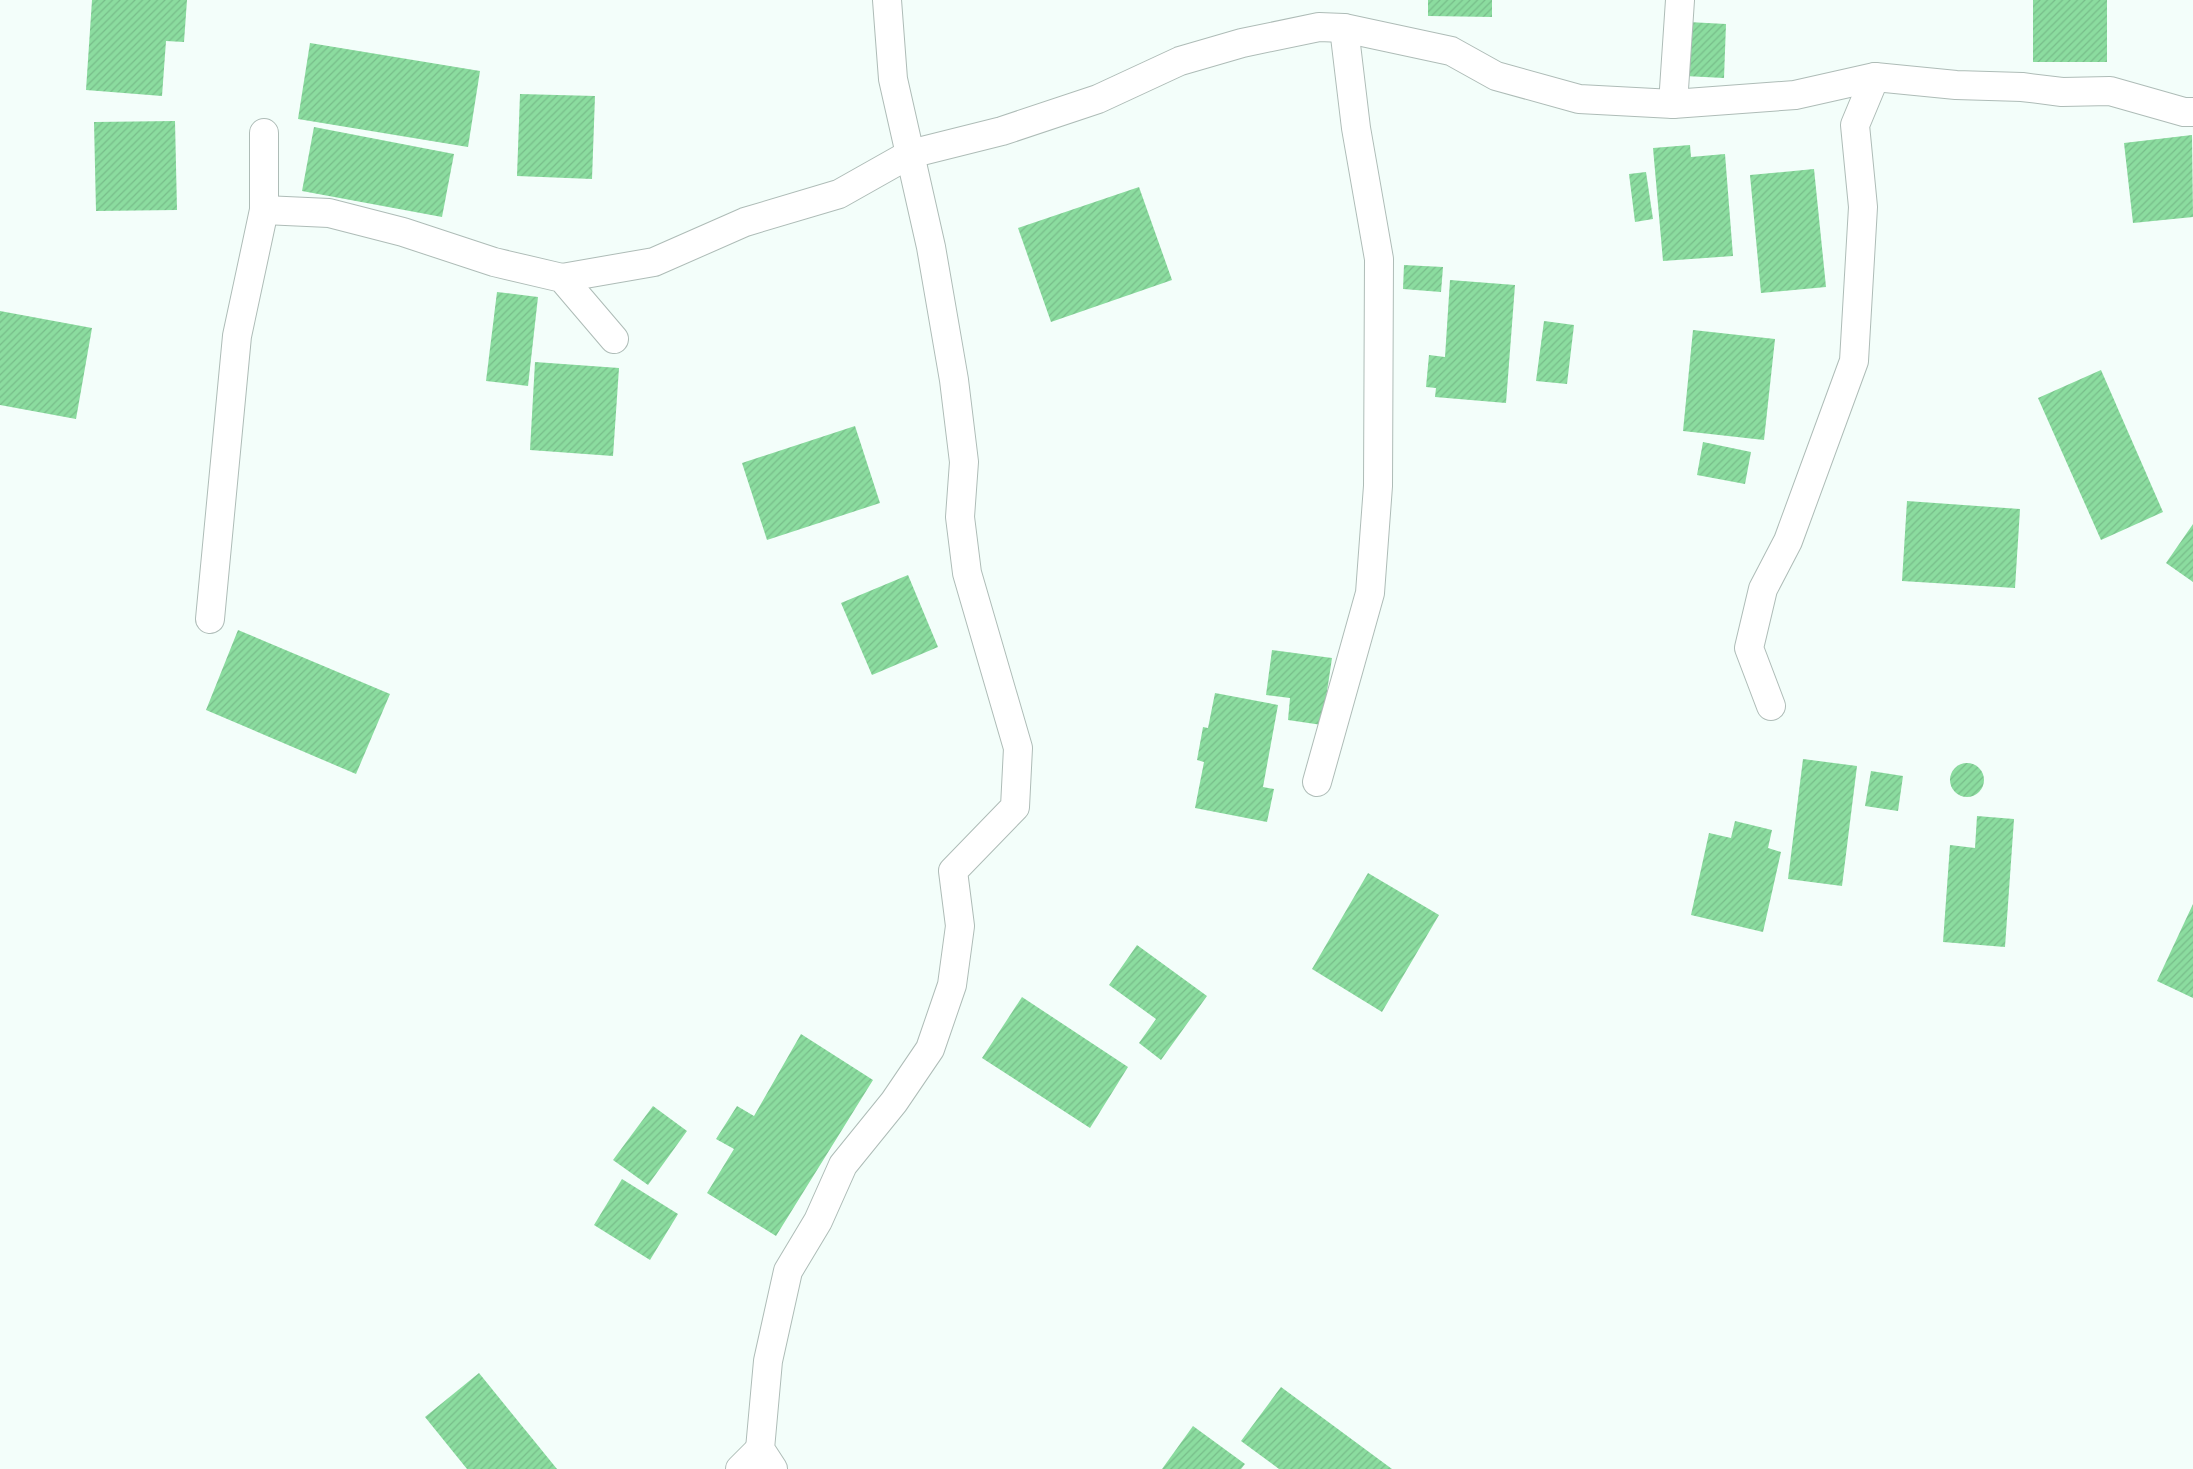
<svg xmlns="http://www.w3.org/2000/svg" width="2193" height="1469" font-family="'Exo 2',sans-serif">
<defs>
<pattern id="building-hatch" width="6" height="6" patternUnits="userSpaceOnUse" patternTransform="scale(1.25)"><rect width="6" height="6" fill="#8bdc9f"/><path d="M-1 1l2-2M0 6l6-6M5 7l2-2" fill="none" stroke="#78bd8a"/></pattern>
</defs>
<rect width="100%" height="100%" fill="#f3fefa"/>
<!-- building -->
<g fill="url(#building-hatch)">
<path d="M92,0H187L184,42L166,41L162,96L86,90Z"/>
<path d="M1428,0H1492V17L1428,16Z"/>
<rect x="2033" y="0" width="74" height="62"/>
<path d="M1688,22L1726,24L1724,78L1685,76Z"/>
<path d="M310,43L480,71L468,147L298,119Z"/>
<path d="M520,94L595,96L592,179L517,176Z"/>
<path d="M175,121L177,210L96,211L94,122Z"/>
<path d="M314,127L454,154L442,217L302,191Z"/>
<path d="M2192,135L2193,217L2133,223L2124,143Z"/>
<path d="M1690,145L1691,157L1725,154L1733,256L1663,261L1653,148Z"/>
<path d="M1814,169L1826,287L1761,293L1750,175Z"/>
<path d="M1646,172L1653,219L1635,222L1629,174Z"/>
<path d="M1139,187L1172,280L1051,322L1018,228Z"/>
<path d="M1404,265L1443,267L1441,292L1403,289Z"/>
<path d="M1450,280L1515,285L1506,403L1435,397L1436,388L1426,387L1429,355L1445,357Z"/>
<path d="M497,292L538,297L528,386L486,381Z"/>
<path d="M0,311L92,328L76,419L0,405Z"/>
<path d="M1544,321L1574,325L1567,384L1536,381Z"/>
<path d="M1693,330L1775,339L1764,440L1683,431Z"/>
<path d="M535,362L619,368L613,456L530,450Z"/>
<path d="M2101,370L2163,512L2101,540L2038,398Z"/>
<path d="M855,426L880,503L767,540L742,463Z"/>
<path d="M1703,442L1751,452L1745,484L1697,475Z"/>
<path d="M1907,501L2020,509L2015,588L1902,581Z"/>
<path d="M2193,524V582L2166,563Z"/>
<path d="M908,575L938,647L872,675L841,603Z"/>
<path d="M238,630L390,694L356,774L206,710Z"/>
<path d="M1272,650L1332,658L1322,725L1288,720L1290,698L1266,695Z"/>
<path d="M1215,693L1278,705L1263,787L1274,789L1267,822L1195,808L1204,762L1197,760L1203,727L1208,728Z"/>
<path d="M1803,759L1857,766L1842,886L1788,879Z"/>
<circle cx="1967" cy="780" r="17"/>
<path d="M1871,771L1903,776L1898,811L1865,806Z"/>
<path d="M1977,816L2014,819L2005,947L1943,942L1950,845L1975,848Z"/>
<path d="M1735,821L1772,830L1768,848L1781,852L1763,932L1691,915L1709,833L1731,838Z"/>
<path d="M1368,873L1439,915L1382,1012L1312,969Z"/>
<path d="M2193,904V998L2157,981Z"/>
<path d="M1137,945L1207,996L1161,1060L1139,1043L1156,1019L1109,985Z"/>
<path d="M1022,997L1128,1067L1090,1128L982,1058Z"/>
<path d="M801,1034L873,1080L776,1236L707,1193L734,1149L716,1139L737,1106L754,1116Z"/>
<path d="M653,1106L687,1131L648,1185L613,1160Z"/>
<path d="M622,1179L678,1214L650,1260L594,1225Z"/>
<path d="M479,1373L557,1469H467L425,1417Z"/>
<path d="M1281,1387L1392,1469H1279L1241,1441Z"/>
<path d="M1193,1426L1245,1464L1241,1469H1162Z"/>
</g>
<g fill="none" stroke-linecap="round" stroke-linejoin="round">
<!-- street casing -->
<g stroke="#aebcb7" stroke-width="30">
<g id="street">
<path d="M1673,104L1680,0"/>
<path d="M264,210L329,213L403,232L494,262L562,278L614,339"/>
<path d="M562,278L654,262L745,222L839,194L910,154L1002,131L1098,99L1180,61L1242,43L1319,27L1344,28L1451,51L1496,76L1579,99L1673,104L1795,95L1875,77L1956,85L2022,87L2062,92L2110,91L2184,112H2193"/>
<path d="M210,619L237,336L264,210V133"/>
<path d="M1771,706L1749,648L1763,589L1788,541L1854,361L1863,207L1855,125L1875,77"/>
<path d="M1317,782L1370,593L1378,486L1379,259L1356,128L1344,28"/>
<path d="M740,1469L760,1449"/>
<path d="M773,1469L760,1449L768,1361L788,1271L818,1221L843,1165L894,1102L930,1049L952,985L960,926L953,871L1015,807L1018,748L967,573L960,517L964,462L954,380L931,247L893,79L887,0"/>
</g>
</g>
<!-- street -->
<use href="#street" stroke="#fff" stroke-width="28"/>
</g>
</svg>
